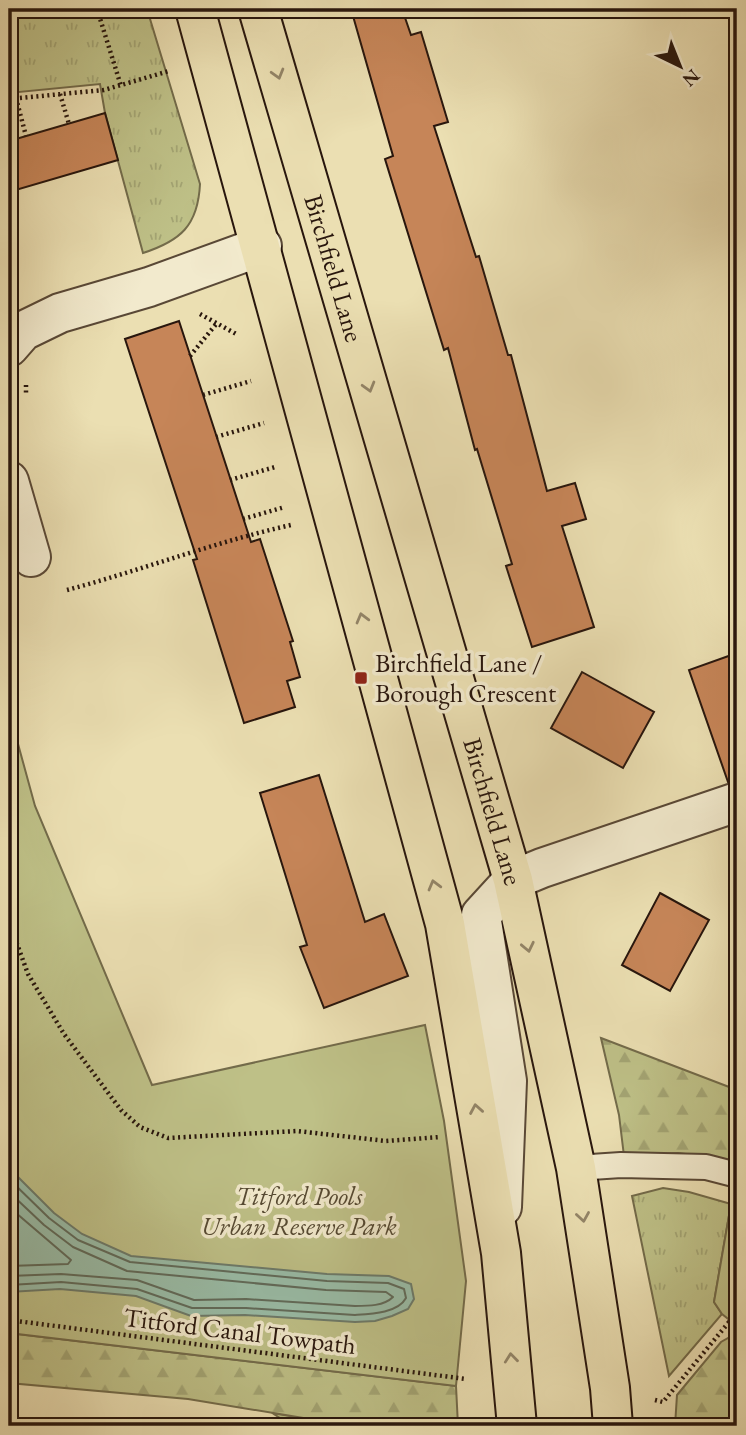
<svg xmlns="http://www.w3.org/2000/svg" width="746" height="1435" font-family="'EB Garamond',serif">
<defs>
<pattern id="grass-tufts" width="24" height="20" patternUnits="userSpaceOnUse" patternTransform="scale(1.75)"><rect width="24" height="20" fill="#bec087"/><path d="M3 7l-1-3M5 7V3M7 7l1-3M15 17l-1-3M17 17v-4M19 17l1-3" fill="none" stroke="#a3a473"/></pattern>
<pattern id="forest-firs" width="22" height="20" patternUnits="userSpaceOnUse" patternTransform="scale(1.75)"><rect width="22" height="20" fill="#bec087"/><path d="M5 1l3.5 6h-7zM16 11l3.5 6h-7z" fill="#a3a473"/></pattern>
</defs>
<rect width="100%" height="100%" fill="#ebdfb2"/>
<filter id="stains"><feTurbulence type="fractalNoise" baseFrequency=".00286" numOctaves="4"/><feColorMatrix values="0 0 0 0 .2 0 0 0 0 .09 0 0 0 0 .02 0 0 0 .5 -.17"/></filter>
<radialGradient id="worn" r=".72"><stop offset=".6" stop-color="#630" stop-opacity="0"/><stop offset="1" stop-color="#630" stop-opacity=".3"/></radialGradient>
<!-- grass -->
<g fill="url(#grass-tufts)" stroke="#736b4a" stroke-width="2">
<path d="M9,9H147L200,184C198,226 180,241 143,253L105,113L100,84L9,93Z"/>
<path d="M663,1188L689,1192L731,1204L714,1302L722,1314L669,1376L632,1196Z"/>
<path d="M272,1413L340,1424V1426H293Z"/>
</g>
<!-- forest -->
<g fill="url(#forest-firs)" stroke="#736b4a" stroke-width="2">
<path d="M601,1038L737,1090V1161L678,1153L624,1156L619,1115Z"/>
<path d="M9,1333L456,1386L458,1426H340V1424L188,1399L9,1383Z"/>
<path d="M737,1333V1426H675L677,1395L721,1342Z"/>
</g>
<!-- park -->
<g fill="#bec087" stroke="#736b4a" stroke-width="2">
<path d="M9,711L35,806L152,1085L425,1025L444,1121L466,1281L456,1386L9,1333Z"/>
<path d="M730,1160L737,1161V1326L722,1314L714,1302L731,1204Z"/>
</g>
<!-- water -->
<path fill="#99bda8" stroke="#6c7a6a" stroke-width="2" d="M9,1168L54,1213L82,1234L131,1256L327,1274L389,1276L411,1284L414,1299L408,1309L392,1316L375,1321L355,1322L245,1315L191,1316L136,1296L60,1289L9,1292Z"/>
<g fill="none" stroke-linecap="round" stroke-linejoin="round">
<!-- shore -->
<g stroke="#606a5a" stroke-width="2">
<path d="M9,1179L49,1218L78,1240L130,1262L327,1281L388,1283L404,1289L406,1298C398,1313 371,1314 355,1315L246,1308H192L137,1289L61,1282L9,1285"/>
<path d="M9,1192L44,1225L73,1247L127,1271L326,1290L386,1292L393,1297C384,1306 368,1306 355,1306L246,1299L194,1300L137,1280L61,1274L9,1276"/>
<path d="M9,1207L71,1260L68,1264L9,1266"/>
</g>
</g>
<!-- building -->
<g fill="#c68558" stroke="#28160d" stroke-width="2">
<path d="M351,9H402L411,35L421,32L448,122L434,126L476,257L479,256L508,355H511L547,491L575,483L586,519L562,526L594,627L532,647L506,566L512,564L477,449L475,450L448,348L444,350L385,159L393,156Z"/>
<path d="M105,113L118,160L9,192V141Z"/>
<path d="M179,321L251,542L260,539L293,641L290,642L300,677L287,681L295,707L244,723L193,560L197,559L125,339Z"/>
<path d="M737,653V781L728,782L689,670Z"/>
<path d="M582,672L654,712L623,768L551,728Z"/>
<path d="M319,775L365,922L384,914L408,976L324,1008L300,947L307,945L260,793Z"/>
<path d="M660,893L709,920L670,991L622,965Z"/>
</g>
<g fill="none" stroke-linecap="round" stroke-linejoin="round">
<!-- lane casing -->
<g stroke="#594836" stroke-width="28">
<path id="lane" d="M576,1168L621,1165L706,1167L737,1175"/>
</g>
<!-- street casing -->
<g stroke="#594836" stroke-width="42">
<g id="street">
<path d="M9,347L23,331L60,313L149,287L262,246"/>
<path d="M9,481L31,557"/>
<path d="M502,1207L507,1081L481,915L513,880L542,868L737,802"/>
</g>
</g>
<!-- primary casing -->
<g stroke="#28160d" stroke-width="42">
<g id="primary">
<path d="M195,9L445,924L501,1253L517,1426"/>
<path id="s1" d="M258,9L513,880L576,1168L610,1388L613,1426"/>
</g>
</g>
<!-- path -->
<g stroke="#28160d" stroke-width="4.5" stroke-dasharray="2 3.5" stroke-linecap="butt">
<path d="M97,9L121,86"/>
<path d="M60,94L69,124"/>
<path d="M16,98L26,136"/>
<path d="M9,99L104,90L169,71"/>
<path d="M200,314L238,335"/>
<path d="M190,356L217,323"/>
<path d="M26,385V396"/>
<path d="M203,395L251,381"/>
<path d="M216,437L264,423"/>
<path d="M230,480L275,467"/>
<path d="M243,519L285,507"/>
<path d="M67,590C142,570 215,542 291,525"/>
<path d="M9,922L28,974L64,1034L121,1110L140,1127L168,1138L297,1131L386,1141L440,1137"/>
<path d="M9,1320L466,1379"/>
<path d="M655,1400L663,1402L729,1322L737,1318"/>
<path d="M9,1420L52,1426"/>
</g>
<!-- lane -->
<use href="#lane" stroke="#f2eacd" stroke-width="24"/>
<!-- street -->
<use href="#street" stroke="#f2eacd" stroke-width="38"/>
<!-- primary -->
<use href="#primary" stroke="#ebdfb2" stroke-width="38"/>
</g>
<!-- one-way arrows -->
<defs><path id="oneway-chevron" d="M-2-3.5L2.5 0L-2 3.5" fill="none" stroke-width="1.6" stroke-linecap="round" stroke-linejoin="round" transform="scale(1.75)"/></defs>
<g stroke="#938568">
<use href="#oneway-chevron" transform="translate(278 74) rotate(74)"/>
<use href="#oneway-chevron" transform="translate(369 387) rotate(74)"/>
<use href="#oneway-chevron" transform="translate(362 618) rotate(-105)"/>
<use href="#oneway-chevron" transform="translate(434 885) rotate(-105)"/>
<use href="#oneway-chevron" transform="translate(528 947) rotate(78)"/>
<use href="#oneway-chevron" transform="translate(476 1109) rotate(-100)"/>
<use href="#oneway-chevron" transform="translate(583 1217) rotate(81)"/>
<use href="#oneway-chevron" transform="translate(511 1358) rotate(-96)"/>
</g>
<!-- markers -->
<rect fill="#8f2418" stroke="#f2eacd" stroke-width="2.5" x="354" y="671" width="14" height="14" rx="3.5"/>
<g text-anchor="middle" stroke-width="7" stroke-linejoin="round" paint-order="stroke">
<!-- street labels -->
<g font-size="26" fill="#28160d" stroke="#f2eacd">
<text dy="9" stroke="none"><textPath href="#s1" startOffset="270">Birchfield Lane</textPath></text>
<text dy="9" stroke="none"><textPath href="#s1" startOffset="836">Birchfield Lane</textPath></text>
<text transform="translate(240 1331) rotate(7)" y="9">Titford Canal Towpath</text>
</g>
<!-- poi labels -->
<g font-size="26" fill="#28160d" stroke="#f2eacd" text-anchor="start">
<text x="375" y="672">Birchfield Lane /<tspan x="375" dy="30">Borough Crescent</tspan></text>
</g>
<!-- park labels -->
<g font-size="26" font-style="italic" fill="#554932" stroke="#f2eacd">
<text x="299" y="1205">Titford Pools<tspan x="299" dy="30">Urban Reserve Park</tspan></text>
</g>
</g>
<!-- margin -->
<rect width="746" height="1435" fill="none" stroke="#ebdfb2" stroke-width="35"/>
<rect x="10" y="10" width="725" height="1414" fill="none" stroke="#28160d" stroke-width="3.5"/>
<rect x="18" y="18" width="711" height="1400" fill="none" stroke="#28160d" stroke-width="2"/>
<!-- north arrow -->
<g transform="translate(680 66) rotate(137)" stroke="#f2eacd" stroke-width="5" paint-order="stroke">
<path d="M0-5L12 26L0 18L-12 26Z" fill="#28160d"/>
<text y="-10" font-size="19" font-weight="bold" text-anchor="middle" fill="#28160d">N</text>
</g>
<rect width="100%" height="100%" filter="url(#stains)"/>
<rect width="100%" height="100%" fill="url(#worn)"/>
</svg>
